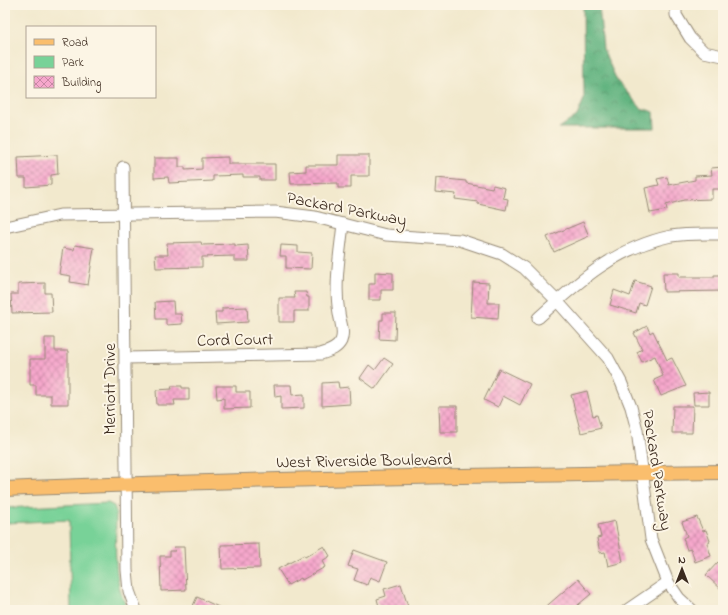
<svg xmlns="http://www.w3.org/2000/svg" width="728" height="615" font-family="'Indie Flower',sans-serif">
<defs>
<pattern id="forest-crowns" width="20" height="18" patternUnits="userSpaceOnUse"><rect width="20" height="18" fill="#62b480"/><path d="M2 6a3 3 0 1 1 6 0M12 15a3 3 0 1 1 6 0" fill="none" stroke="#529368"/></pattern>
<pattern id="building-cross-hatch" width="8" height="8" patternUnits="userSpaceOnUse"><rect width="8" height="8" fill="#f6a7cc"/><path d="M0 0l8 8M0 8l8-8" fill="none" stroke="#c888a5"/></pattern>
</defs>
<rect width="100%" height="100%" fill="#fcf5e5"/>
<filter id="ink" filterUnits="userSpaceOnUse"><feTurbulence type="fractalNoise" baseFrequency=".025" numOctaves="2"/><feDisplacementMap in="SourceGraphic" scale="8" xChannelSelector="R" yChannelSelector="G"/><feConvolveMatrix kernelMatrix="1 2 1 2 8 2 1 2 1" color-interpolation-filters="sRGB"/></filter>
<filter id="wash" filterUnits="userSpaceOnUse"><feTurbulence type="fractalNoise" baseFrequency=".012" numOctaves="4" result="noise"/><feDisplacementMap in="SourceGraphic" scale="16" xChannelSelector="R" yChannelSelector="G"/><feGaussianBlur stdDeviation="0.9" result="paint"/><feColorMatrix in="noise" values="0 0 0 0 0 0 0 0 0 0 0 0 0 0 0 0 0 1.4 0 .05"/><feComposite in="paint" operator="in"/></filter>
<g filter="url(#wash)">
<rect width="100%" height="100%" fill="#f2e9cd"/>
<!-- green -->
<path fill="#78d298" stroke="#5a7e5b" d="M108,503L114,506L116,512C116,545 112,580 128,610H71L69,520L5,523V508Z"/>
<!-- forest -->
<path fill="url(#forest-crowns)" stroke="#4e6f4f" d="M583,5H599L603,49L617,81L641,108L654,112L655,128H559L577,116L584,99Z"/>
<g id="blocks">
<!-- building -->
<g fill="url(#building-cross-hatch)">
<path d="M57,155L58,174L51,175V185L26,187V178H19L18,157Z"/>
<path d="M338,155H369V176H351V188H338V183L291,184L290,172L306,171V165H338Z"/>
<path d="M228,157V164H275V180H260V177H243V175L213,176V181L169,183L168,177L154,178V158H179V167H185V170L202,169V158Z"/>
<path d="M723,167V189H712V199L684,200L666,205L667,210L650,213L645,188L659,185L657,179L667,177L669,185L695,180V176L712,175L711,168Z"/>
<path d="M436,178L466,181V183L492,188L493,185L505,188L503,198L508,199L506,210L478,204V202L455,199L456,194L435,192Z"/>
<path d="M583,222L589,236L554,252L547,237Z"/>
<path d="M201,242L202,245L235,244V246L248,245L249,261H234V256L202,257V267L156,268L155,255H168L167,243Z"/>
<path d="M75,245L94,248L88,285L70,282L71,276L59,274L63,248L74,250Z"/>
<path d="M281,245L298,246V252L312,253L311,269L286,268V256H280Z"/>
<path d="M375,272L393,273V290H381V300H369V284H375Z"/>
<path d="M663,273H679V277H714V275H723V291L664,292Z"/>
<path d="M635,281L651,286L645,305L639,303L636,313L610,305L614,290L630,296Z"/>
<path d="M473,282L489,283L488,303H499L498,319L471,317Z"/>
<path d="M45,283V293H51L52,312L12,313L11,294H18V284Z"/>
<path d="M294,292H306L307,297H309V311H294V322H279V298H295Z"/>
<path d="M173,301L174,314H181L182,324L166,325V319H156L155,302Z"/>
<path d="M247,307L248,322L216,324L215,312H222V308Z"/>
<path d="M383,313H396L395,340L379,339L380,320H383Z"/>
<path d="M647,326L650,333L653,331L667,360L672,358L686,386L661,396L654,380L663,376L655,356L642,362L637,352L642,349L634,333Z"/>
<path d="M45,338H55V351H68V404H51V395H36V385H30V359H45Z"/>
<path d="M384,358L393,364L375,389L360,378L369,365L375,370Z"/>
<path d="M499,369L530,384L520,405L503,396L498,407L484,400Z"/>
<path d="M338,382L339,388L349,387L350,404L322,406V383Z"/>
<path d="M274,385H291L292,395L304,394V408L281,409V396L275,397Z"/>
<path d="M171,386H182V388H189V400H174L175,405H157L156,390L172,389Z"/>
<path d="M216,386H236V392H250V408L224,409V398L217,399Z"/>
<path d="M587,391L593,416L597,415L601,428L581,433L571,395Z"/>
<path d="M709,392V405H694L693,393Z"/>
<path d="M439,406H457V432H440Z"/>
<path d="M673,406H693L692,433H672Z"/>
<path d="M697,517L703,531L706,530L710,541L707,543L711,556L695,562L691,549L687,550L683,538L687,536L682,522Z"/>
<path d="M615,521L623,562L608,566L605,552L600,553L597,538L601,537L598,525Z"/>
<path d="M259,544L260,568L222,569L221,545Z"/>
<path d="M324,546L330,556L322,561L325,567L302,580L301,578L288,585L278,569L304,555L305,557Z"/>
<path d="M174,547H184L186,590L161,591L160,556H170V551H175Z"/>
<path d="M354,550L387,562L380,581L370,577L367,585L354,580L358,569L348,566Z"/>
<path d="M718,562L723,567V591L706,575Z"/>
<path d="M578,579L591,594L572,610H542Z"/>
<path d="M401,584L409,610H380L377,599L386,596L384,589Z"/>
<path d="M197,597L225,610H191Z"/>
</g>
</g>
</g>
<g filter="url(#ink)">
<use href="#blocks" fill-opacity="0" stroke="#968a76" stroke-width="1"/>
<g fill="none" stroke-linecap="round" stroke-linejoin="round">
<!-- minor casing -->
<g stroke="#968a76" stroke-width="13">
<g id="minor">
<path d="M676,5V15L690,38L704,52L723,56"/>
<path d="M123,167L127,570L129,591L136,610"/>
<path d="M5,227L60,215L275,212L315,217L386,235L460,240L502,254L524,268L557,301L608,358L621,382L631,407L637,430L651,539L668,582L679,598L692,610"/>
<path d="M538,318C579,281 615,248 671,236C688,233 706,234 723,234"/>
<path d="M126,358L321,354C329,351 337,349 341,341C345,332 340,322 339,313C334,285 340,252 343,224"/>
<path d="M627,610L668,582"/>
</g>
</g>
<!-- major casing -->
<g stroke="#968a76" stroke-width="16">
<path id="major" d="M5,489C244,479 484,475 723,472"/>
</g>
<!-- minor -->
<use href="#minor" stroke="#fff" stroke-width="11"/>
<!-- major -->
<use href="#major" stroke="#fabe6d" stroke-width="14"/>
</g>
</g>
<g text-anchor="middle" stroke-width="4" stroke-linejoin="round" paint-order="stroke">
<!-- street labels -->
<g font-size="17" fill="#3b2a1e" stroke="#fcf5e5">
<text transform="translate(347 208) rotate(11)" y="6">Packard Parkway</text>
<text transform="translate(235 339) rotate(-1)" y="6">Cord Court</text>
<text transform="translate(109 389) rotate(-90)" y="6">Merriott Drive</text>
<text transform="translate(364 460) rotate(-1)" y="6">West Riverside Boulevard</text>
<text transform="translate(658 470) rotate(81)" y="6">Packard Parkway</text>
</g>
</g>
<!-- margin -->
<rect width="728" height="615" fill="none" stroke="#fcf5e5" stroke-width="20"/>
<!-- legend -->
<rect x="26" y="26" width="130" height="72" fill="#fcf5e5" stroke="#afa495"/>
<rect x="34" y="39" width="20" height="6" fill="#fabe6d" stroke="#afa495"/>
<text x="62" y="46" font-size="12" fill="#3b2a1e">Road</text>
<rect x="34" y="56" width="20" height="12" fill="#78d298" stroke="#afa495"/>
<text x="62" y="66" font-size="12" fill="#3b2a1e">Park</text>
<rect x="34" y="76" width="20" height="12" fill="url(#building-cross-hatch)" stroke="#afa495"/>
<text x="62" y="86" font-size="12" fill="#3b2a1e">Building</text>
<!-- north arrow -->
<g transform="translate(682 569)" stroke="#fcf5e5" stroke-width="3" paint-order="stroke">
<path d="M0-3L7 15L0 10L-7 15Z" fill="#3b2a1e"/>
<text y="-6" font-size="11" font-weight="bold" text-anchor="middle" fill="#3b2a1e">N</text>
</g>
</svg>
